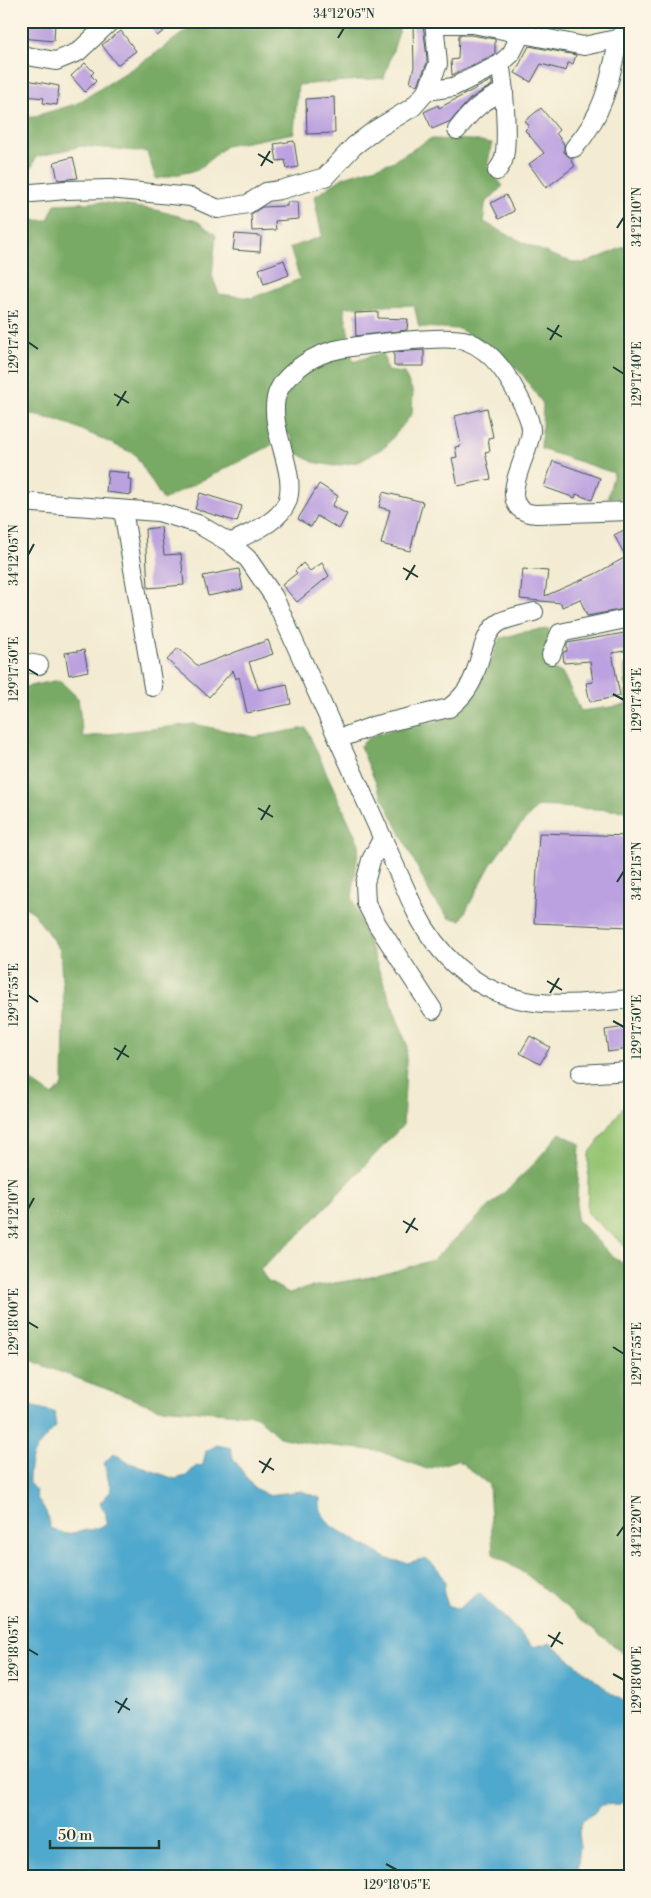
<svg xmlns="http://www.w3.org/2000/svg" width="651" height="1898" font-family="'Libre Bodoni',serif">
<rect width="100%" height="100%" fill="#fcf5e5"/>
<filter id="ink" filterUnits="userSpaceOnUse"><feTurbulence type="fractalNoise" baseFrequency=".02" numOctaves="2"/><feDisplacementMap in="SourceGraphic" scale="10" xChannelSelector="R" yChannelSelector="G"/><feConvolveMatrix kernelMatrix="1 2 1 2 8 2 1 2 1" color-interpolation-filters="sRGB"/></filter>
<filter id="wash" filterUnits="userSpaceOnUse"><feTurbulence type="fractalNoise" baseFrequency=".0096" numOctaves="4" result="noise"/><feDisplacementMap in="SourceGraphic" scale="20" xChannelSelector="R" yChannelSelector="G"/><feGaussianBlur stdDeviation="1.12" result="paint"/><feColorMatrix in="noise" values="0 0 0 0 0 0 0 0 0 0 0 0 0 0 0 0 0 1.4 0 .05"/><feComposite in="paint" operator="in"/></filter>
<g filter="url(#wash)">
<rect width="100%" height="100%" fill="#f3ebd2"/>
<!-- green -->
<path fill="#97c573" stroke="#5b8154" d="M630,1098V1250L587,1213L589,1154Z"/>
<!-- forest -->
<g fill="#79aa65" stroke="#4c744c">
<path d="M199,21H399V32L384,78L298,85L294,133L226,146L198,170L156,179L147,152L82,146L36,157L26,180L21,181V120L76,104L155,54Z"/>
<path d="M430,139L472,140L492,143L487,167L503,186L485,204L484,222C502,232 565,265 583,263C592,262 620,248 630,244V499L608,497L614,473L541,449L543,404L522,374L498,350L459,329L419,327L414,305L344,307L353,362L383,352L387,371L404,373L413,392L412,414L386,446L361,461L335,466L313,462L297,453L289,433L268,447L163,500L135,454L69,424L28,413L21,404V221L48,220L55,204L100,202L156,210L197,221L216,235L212,276L219,294L252,298L300,279L290,248L322,236L314,197L344,177L392,162Z"/>
<path d="M549,629L546,664L563,674L581,711L626,705L625,664L630,663V811L538,806L511,836L490,866L461,920L449,918L432,897L379,790L360,746C371,734 379,734 394,729C410,725 432,724 447,718C474,706 490,665 499,639L522,632Z"/>
<path d="M59,680L78,698L83,737L194,724L255,737L306,728L359,844L352,898L407,1045L403,1125L302,1232L260,1269L267,1281L289,1293L311,1287L377,1276L433,1260L531,1167L560,1133L580,1144L576,1219L610,1254L630,1269V1659L527,1575L493,1554L489,1485L458,1460L427,1469L379,1451L308,1443L279,1437L255,1415L158,1408L44,1366L21,1355V1078L25,1077L53,1096L63,1085L64,1008L60,950L32,911L21,905V688Z"/>
</g>
<!-- water -->
<path fill="#50a8cd" stroke="#387280" d="M21,1392L30,1406L54,1412L56,1427C36,1447 29,1454 29,1483L36,1491L37,1498L44,1508L48,1517L50,1528L66,1534L94,1529L106,1525V1514L100,1503L111,1491L104,1463L114,1453L127,1462L175,1479L186,1476L195,1467L203,1465L206,1451L217,1445L231,1448L233,1458L253,1487L268,1495L301,1491L320,1498L321,1512L331,1526L388,1559L407,1563L426,1558L438,1569L445,1582L444,1594L448,1605L458,1609L479,1593L504,1617L533,1647L550,1643L612,1694L630,1705V1796L620,1804L600,1805L594,1813L583,1820L578,1834L580,1846L577,1873L575,1877H21Z"/>
<g id="blocks">
<!-- building -->
<g fill="#bba1e0">
<path d="M21,21H55L54,41L21,38Z"/>
<path d="M146,21H177L157,36Z"/>
<path d="M413,24H423L427,58V63L418,85L410,83L414,67Z"/>
<path d="M121,31L136,51L117,65L102,45Z"/>
<path d="M459,35H471L495,39V54L452,75L451,60L458,59Z"/>
<path d="M529,46L576,55L573,64L568,63L566,71L541,64L531,82L515,73Z"/>
<path d="M85,63L94,72L91,75L96,81L85,92L71,76Z"/>
<path d="M27,80L59,86L57,105L43,103L44,98L25,96Z"/>
<path d="M492,80V85L470,99L451,121L432,129L424,112L438,105L439,108Z"/>
<path d="M334,97L335,133L307,134L306,99Z"/>
<path d="M541,108L559,130L556,133L564,144V152L568,156L573,158L571,160L575,166L546,188L529,164L544,153L525,130L529,126L525,121Z"/>
<path d="M294,141L298,167L287,169L285,160L277,161L274,144Z"/>
<path d="M73,157L78,178L58,180L54,162Z"/>
<path d="M506,195L514,211L499,219L491,203Z"/>
<path d="M287,202H298L299,219L275,221L276,230L252,231L251,214L262,207L287,206Z"/>
<path d="M235,234L261,236L260,252L233,250Z"/>
<path d="M284,260L289,275L264,284L259,269Z"/>
<path d="M378,312V318L408,319L407,330L356,336L355,313Z"/>
<path d="M424,350V366H394V352Z"/>
<path d="M487,408L493,437L488,438L490,451L485,452L491,479L458,486L452,458L457,457L455,447L461,446L455,416Z"/>
<path d="M553,461L600,478L592,500L576,494L575,498L544,487Z"/>
<path d="M108,471L129,473L128,479H132L131,495L106,492Z"/>
<path d="M319,484L338,496L332,506L347,514L339,529L317,516L311,527L298,519Z"/>
<path d="M383,492L423,502L410,551L381,544L390,510L379,507Z"/>
<path d="M200,493L242,506L237,522L195,509Z"/>
<path d="M161,527L164,555L181,554L184,585L148,588L145,529Z"/>
<path d="M630,527V608L587,616L580,599L562,607L561,603L520,599L523,569L548,571L545,596L595,574L626,557L614,535Z"/>
<path d="M303,563L310,571L322,563L329,576L297,602L282,585L297,573L295,571Z"/>
<path d="M239,569L243,589L208,596L203,576Z"/>
<path d="M630,632V650L612,653L620,696L590,702L586,683L593,682L590,661L564,663L563,654L564,652L567,651V643Z"/>
<path d="M268,640L273,654L249,662L259,690L287,684L291,704L247,713L239,677L236,679L233,670L209,697L167,660L178,648L198,666Z"/>
<path d="M84,650L88,671L69,675L65,653Z"/>
<path d="M539,833L630,836V927L534,923Z"/>
<path d="M626,1027L629,1049L608,1052L605,1030Z"/>
<path d="M530,1036L550,1047L540,1064L520,1053Z"/>
</g>
</g>
</g>
<g filter="url(#ink)">
<use href="#blocks" fill-opacity="0" stroke="#3f574c" stroke-width="1"/>
<g fill="none" stroke-linecap="round" stroke-linejoin="round">
<!-- minor casing -->
<g stroke="#3f574c" stroke-width="20">
<g id="minor">
<path d="M434,24H473L584,46L630,36"/>
<path d="M21,55L56,61L78,52L111,21"/>
<path d="M427,91L453,87L500,64L511,54L521,34"/>
<path d="M457,130C472,110 481,102 504,91"/>
<path d="M574,148C604,115 610,80 619,37"/>
<path d="M497,171C499,168 501,165 503,161C509,145 504,82 500,64"/>
<path d="M21,194L66,190L110,189L191,197L218,209L248,204L266,192L280,190L325,177L354,146L375,130L413,107L427,91L438,64L434,21"/>
<path d="M21,502L158,512L198,524L230,543L248,559L274,597L415,910C438,956 474,991 527,1001C560,1007 596,1002 630,999"/>
<path d="M123,510L153,687"/>
<path d="M230,543C249,533 279,523 287,502C298,473 269,431 276,398C280,377 309,358 328,352C351,345 447,334 467,341C495,352 510,379 523,405C526,412 531,421 531,430C531,455 489,511 537,514L630,511"/>
<path d="M551,655L560,633L630,618"/>
<path d="M21,662L39,665"/>
<path d="M338,739L376,725L449,708C462,698 472,685 476,670C482,655 484,631 500,622C510,617 524,615 534,612"/>
<path d="M382,839L371,860L365,883L366,903L377,924L433,1010"/>
<path d="M580,1074L630,1071"/>
</g>
</g>
<!-- minor -->
<use href="#minor" stroke="#fff" stroke-width="18"/>
</g>
</g>
<!-- ticks -->
<path fill="none" stroke="#1f3d34" stroke-width="2" d="M338,38L344,28M258,154L273,163M261,166L270,151M617,228L624,217M547,328L562,337M550,340L559,325M28,342L38,349M613,367L624,374M114,394L129,403M117,406L126,391M28,555L34,544M403,568L418,577M406,580L415,565M28,669L38,675M613,694L624,700M258,808L273,817M261,820L270,805M617,882L624,871M547,981L562,990M550,993L559,978M28,995L38,1002M613,1021L624,1027M114,1048L129,1057M117,1060L126,1045M28,1209L34,1198M403,1221L418,1230M406,1233L415,1218M28,1322L38,1328M613,1347L624,1354M259,1461L274,1470M262,1473L271,1458M617,1536L624,1526M548,1635L563,1644M551,1647L560,1632M28,1649L38,1655M613,1674L624,1680M115,1701L130,1710M118,1713L127,1698M386,1864L397,1870"/>
<!-- margin -->
<rect width="651" height="1898" fill="none" stroke="#fcf5e5" stroke-width="55"/>
<!-- scale -->
<path d="M50 1840v8h109v-8" fill="none" stroke="#1f3d34" stroke-width="2.5"/>
<text x="58" y="1840" font-size="15" fill="#1f3d34" stroke="#fcf5e5" stroke-width="4" paint-order="stroke">50 m</text>
<rect x="28" y="28" width="596" height="1842" fill="none" stroke="#1f3d34" stroke-width="2"/>
<g font-size="12" text-anchor="middle" fill="#1f3d34">
<text x="344" y="18">34°12'05"N</text>
<text transform="translate(637 217) rotate(-90)" y="4">34°12'10"N</text>
<text transform="translate(14 342) rotate(-90)" y="4">129°17'45"E</text>
<text transform="translate(637 374) rotate(-90)" y="4">129°17'40"E</text>
<text transform="translate(14 555) rotate(-90)" y="4">34°12'05"N</text>
<text transform="translate(14 669) rotate(-90)" y="4">129°17'50"E</text>
<text transform="translate(637 700) rotate(-90)" y="4">129°17'45"E</text>
<text transform="translate(637 871) rotate(-90)" y="4">34°12'15"N</text>
<text transform="translate(14 995) rotate(-90)" y="4">129°17'55"E</text>
<text transform="translate(637 1027) rotate(-90)" y="4">129°17'50"E</text>
<text transform="translate(14 1209) rotate(-90)" y="4">34°12'10"N</text>
<text transform="translate(14 1322) rotate(-90)" y="4">129°18'00"E</text>
<text transform="translate(637 1354) rotate(-90)" y="4">129°17'55"E</text>
<text transform="translate(637 1526) rotate(-90)" y="4">34°12'20"N</text>
<text transform="translate(14 1649) rotate(-90)" y="4">129°18'05"E</text>
<text transform="translate(637 1680) rotate(-90)" y="4">129°18'00"E</text>
<text x="397" y="1889">129°18'05"E</text>
</g>
</svg>
